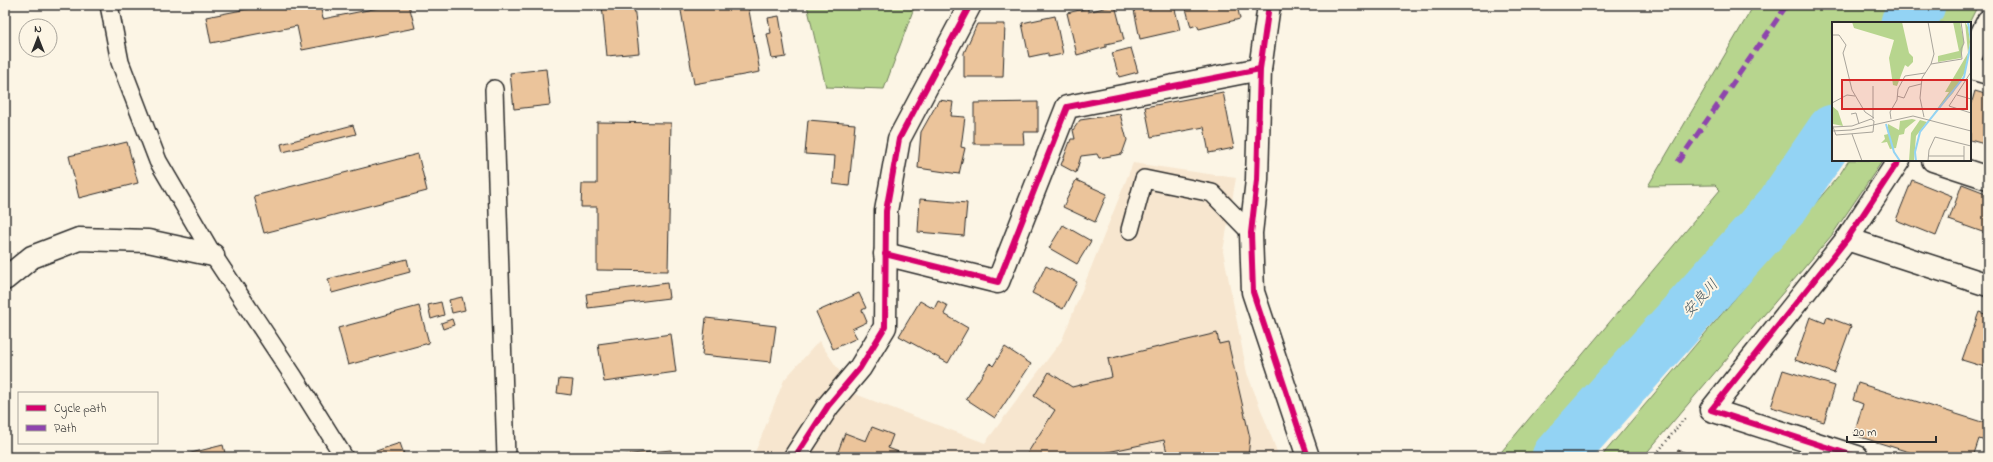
<svg xmlns="http://www.w3.org/2000/svg" width="1993" height="462" font-family="'Indie Flower','Klee One',sans-serif">
<rect width="100%" height="100%" fill="#fcf5e5"/>
<filter id="ink" filterUnits="userSpaceOnUse"><feTurbulence type="fractalNoise" baseFrequency=".025" numOctaves="2"/><feDisplacementMap in="SourceGraphic" scale="8" xChannelSelector="R" yChannelSelector="G"/><feConvolveMatrix kernelMatrix="1 2 1 2 8 2 1 2 1" color-interpolation-filters="sRGB"/></filter>
<g filter="url(#ink)">
<!-- built -->
<path fill="#f7e6cf" d="M1133,163L1236,178L1223,251L1247,373L1279,457H759L754,455L784,380L819,341L855,394L985,443L1062,340Z"/>
<!-- green -->
<g fill="#b7d58e" stroke="#71805c">
<path d="M807,5H915L884,89L826,87Z"/>
<path d="M1754,5H1897L1885,23H1833V104L1771,202L1545,457H1497L1720,190L1715,185L1648,186Z"/>
<path d="M1944,5H1978L1969,23H1933Z"/>
<path d="M1849,160H1883L1832,235L1643,457H1602L1605,452L1840,174Z"/>
</g>
<g fill="none" stroke-linecap="round" stroke-linejoin="round">
<!-- river -->
<g stroke="#93d3f4" stroke-width="53">
<path d="M1907,23L1919,5"/>
<path d="M1558,457L1782,206L1833,131"/>
</g>
</g>
<!-- building -->
<g fill="#ebc49b" stroke="#2b2b2b">
<path d="M268,5H320L323,19L393,5H409L415,28L302,50L297,26L211,43L206,17Z"/>
<path d="M602,5H634L639,53L607,56Z"/>
<path d="M680,5H748L760,72L694,84Z"/>
<path d="M1115,5L1124,40L1106,44V47L1077,55L1067,13L1088,8V12Z"/>
<path d="M1133,5H1174L1180,30L1140,39Z"/>
<path d="M1185,5H1237L1240,19L1199,29L1197,25L1191,27Z"/>
<path d="M779,16L786,57L772,59L767,34L771,33L768,18Z"/>
<path d="M1055,16L1063,54L1048,57V53L1029,57L1022,23Z"/>
<path d="M977,24H1005L1003,77H964V53Z"/>
<path d="M1131,48L1138,72L1119,77L1112,53Z"/>
<path d="M546,69L550,105L514,109L510,73Z"/>
<path d="M1975,91L1988,95V145L1970,140V108Z"/>
<path d="M1223,92L1234,148L1209,153L1204,127L1151,137L1145,107Z"/>
<path d="M939,100L953,102L951,116L965,117L961,147L965,148L959,174L918,168L921,132Z"/>
<path d="M1038,102V132H1023L1024,144H974V103Z"/>
<path d="M1120,114L1127,140L1122,154L1099,158L1097,154L1081,156L1076,173L1061,165L1071,139H1075L1073,130L1080,120Z"/>
<path d="M808,120L855,124L849,186L833,184L835,156L805,154Z"/>
<path d="M597,122L671,123L668,271L597,270V207H581L582,184H597Z"/>
<path d="M353,125L356,134L283,152L281,144Z"/>
<path d="M127,142L138,183L79,198L69,156Z"/>
<path d="M418,154L427,191L264,233L254,196Z"/>
<path d="M1076,180L1107,194L1095,222L1063,207Z"/>
<path d="M1912,180L1952,196L1936,236L1896,220Z"/>
<path d="M1962,184L1988,194V234L1949,220Z"/>
<path d="M920,199L967,203L964,236L918,232Z"/>
<path d="M1063,225L1091,241L1077,264L1049,248Z"/>
<path d="M407,259L410,272L332,293L328,279Z"/>
<path d="M1046,266L1077,282L1063,309L1032,293Z"/>
<path d="M667,283L669,298L588,308L586,294Z"/>
<path d="M859,293L866,308L862,310L867,322L852,329L857,338L833,349L816,312Z"/>
<path d="M462,297L465,310L452,313L449,300Z"/>
<path d="M920,301L934,309L938,301L948,306L944,314L968,328L948,363L899,336Z"/>
<path d="M441,302L444,315L431,319L428,305Z"/>
<path d="M419,306L429,343L348,365L338,328Z"/>
<path d="M1979,312L1988,315V368L1962,360Z"/>
<path d="M1810,317L1825,323L1827,317L1851,326L1834,373L1795,360Z"/>
<path d="M706,318L776,326L771,362L702,355Z"/>
<path d="M452,319L454,325L443,329L441,323Z"/>
<path d="M1217,333L1219,344L1228,342L1250,438L1248,457H1200L1199,453L1184,457H1168L1164,440L1103,453L1101,457H1025L1055,410L1034,396L1049,372L1072,387L1112,377L1108,359Z"/>
<path d="M671,334L676,372L604,382L598,344Z"/>
<path d="M1005,347L1031,364L995,418L966,399L990,363L993,366Z"/>
<path d="M1783,370L1835,386L1824,422L1771,407Z"/>
<path d="M559,379L573,380L571,395L557,393Z"/>
<path d="M1858,383L1988,424V442L1979,439L1973,457H1925L1854,435L1863,404L1853,400Z"/>
<path d="M872,427L893,435L888,448L912,457H836L845,433L866,441Z"/>
<path d="M400,443L405,457H361V456Z"/>
<path d="M223,445L226,457H175Z"/>
<path d="M671,450L672,457H612V456Z"/>
<path d="M1678,450L1698,457H1675Z"/>
</g>
<g fill="none" stroke-linecap="round" stroke-linejoin="round">
<!-- lane casing -->
<g stroke="#2b2b2b" stroke-width="20">
<g id="lane">
<path d="M109,5L120,62L158,161L213,255L294,377L344,457"/>
<path d="M494,89L506,457"/>
<path d="M1130,230L1144,179L1212,193L1251,233"/>
</g>
</g>
<!-- street casing -->
<g stroke="#2b2b2b" stroke-width="25">
<g id="street">
<path d="M1269,5L1260,69L1257,180L1251,233L1253,292L1308,457"/>
<path d="M1970,58L1988,21"/>
<path d="M1970,68L1988,73"/>
<path d="M1933,160L1988,178"/>
<path d="M1847,239L1988,285"/>
<path d="M885,254L998,282L1067,107L1260,69"/>
<path d="M5,279L32,257L79,239L148,241L213,255"/>
<path d="M795,457L828,406L860,368L885,327L886,211L899,139L970,5"/>
<path d="M1857,457L1711,410L1847,239L1899,160"/>
</g>
</g>
<!-- path -->
<path stroke="#2b2b2b" stroke-width="2.5" stroke-dasharray="1 3" stroke-linecap="butt" d="M1654,457L1683,420L1687,418"/>
<!-- lane -->
<use href="#lane" stroke="#fcf5e5" stroke-width="17"/>
<!-- street -->
<use href="#street" stroke="#fcf5e5" stroke-width="22"/>
<!-- quiet -->
<path stroke="#8e44ad" stroke-width="5" stroke-dasharray="10 5" stroke-linecap="butt" d="M1678,162L1787,5"/>
<!-- cycleway casing -->
<g stroke="#fcf5e5" stroke-width="8">
<g id="cycleway">
<path d="M1269,5L1260,69L1257,180L1251,233L1253,292L1308,457"/>
<path d="M885,254L998,282L1067,107L1260,69"/>
<path d="M795,457L828,406L860,368L885,327L886,211L899,139L970,5"/>
<path d="M1857,457L1711,410L1847,239L1899,160"/>
</g>
</g>
<!-- cycleway -->
<use href="#cycleway" stroke="#d6006c" stroke-width="6"/>
</g>
</g>
<g text-anchor="middle" stroke-width="4" stroke-linejoin="round" paint-order="stroke">
<!-- water labels -->
<g font-size="15" font-style="italic" fill="#45555d" stroke="#fcf5e5">
<text transform="translate(1700 298) rotate(-48)" y="5">安良川</text>
</g>
</g>
<!-- overview -->
<g transform="translate(1832 22)">
<rect width="139" height="139" fill="#fcf5e5"/>
<path d="M20,0H70L77,31L81,35V40L76,45L73,43L65,64L61,63L57,36L62,18L22,6ZM121,0H128L132,20L129,36L106,40V34L127,29ZM133,0L136,5L138,20L133,50L121,71L100,94L117,70H113L136,31ZM0,84L6,89L11,104L1,102ZM80,97L84,98L73,107L72,112L67,113L64,126L58,127L55,120L49,121L53,117L52,113L56,112V102L67,108L68,99ZM88,98L95,100L84,114L82,139H77L79,111Z" fill="#b7d58e"/>
<path fill="none" stroke="#93d3f4" stroke-width="2" d="M136,0L139,18M54,102L62,130L68,139M84,139L83,130L88,110L132,55L139,21"/>
<path fill="none" stroke="#a8a49b" stroke-width="1" d="M96,0L102,32L99,42M0,13H7L14,23L11,31L20,68L33,90L42,96M139,50L117,84L139,91M41,64V97M125,73L139,77M65,74L72,76L77,65L89,62M0,81L15,73L23,74M19,92L24,91L27,102M92,95L88,76L90,56L99,42L130,37L129,27L132,21L129,0M59,97L58,90L65,78L66,67L73,54L93,51M0,102L4,113L17,112L41,110L42,99L39,97L20,104L1,105M0,109L19,108L81,94L139,109M20,112L30,139M96,134H132M96,139L97,128L103,115L139,124M132,139V124"/>
<path fill="#d62828" fill-opacity="0.15" stroke="#d62828" stroke-width="2" d="M10,58H135V87H10Z"/>
<rect width="139" height="139" fill="none" stroke="#2b2b2b" stroke-width="2"/>
</g>
<!-- margin -->
<rect width="1993" height="462" fill="none" stroke="#fcf5e5" stroke-width="20"/>
<rect x="10" y="10" width="1973" height="442" fill="none" stroke="#2b2b2b" stroke-width="1.5" filter="url(#ink)"/>
<!-- legend -->
<rect x="18" y="392" width="140" height="52" fill="#fcf5e5" stroke="#a8a49b"/>
<rect x="26" y="405" width="20" height="6" fill="#d6006c" stroke="#a8a49b"/>
<text x="54" y="412" font-size="12" fill="#2b2b2b">Cycle path</text>
<rect x="26" y="425" width="20" height="6" fill="#8e44ad" stroke="#a8a49b"/>
<text x="54" y="432" font-size="12" fill="#2b2b2b">Path</text>
<!-- north arrow -->
<g transform="translate(38 38)"><circle r="19" fill="#fcf5e5" stroke="#a8a49b"/>
<path d="M0-3L7 15L0 10L-7 15Z" fill="#2b2b2b"/>
<text y="-6" font-size="11" font-weight="bold" text-anchor="middle" fill="#2b2b2b">N</text>
</g>
<!-- scale -->
<path d="M1847 436v6h89v-6" fill="none" stroke="#2b2b2b" stroke-width="2"/>
<text x="1853" y="436" font-size="12" fill="#2b2b2b" stroke="#fcf5e5" stroke-width="3" paint-order="stroke">20 m</text>
</svg>
